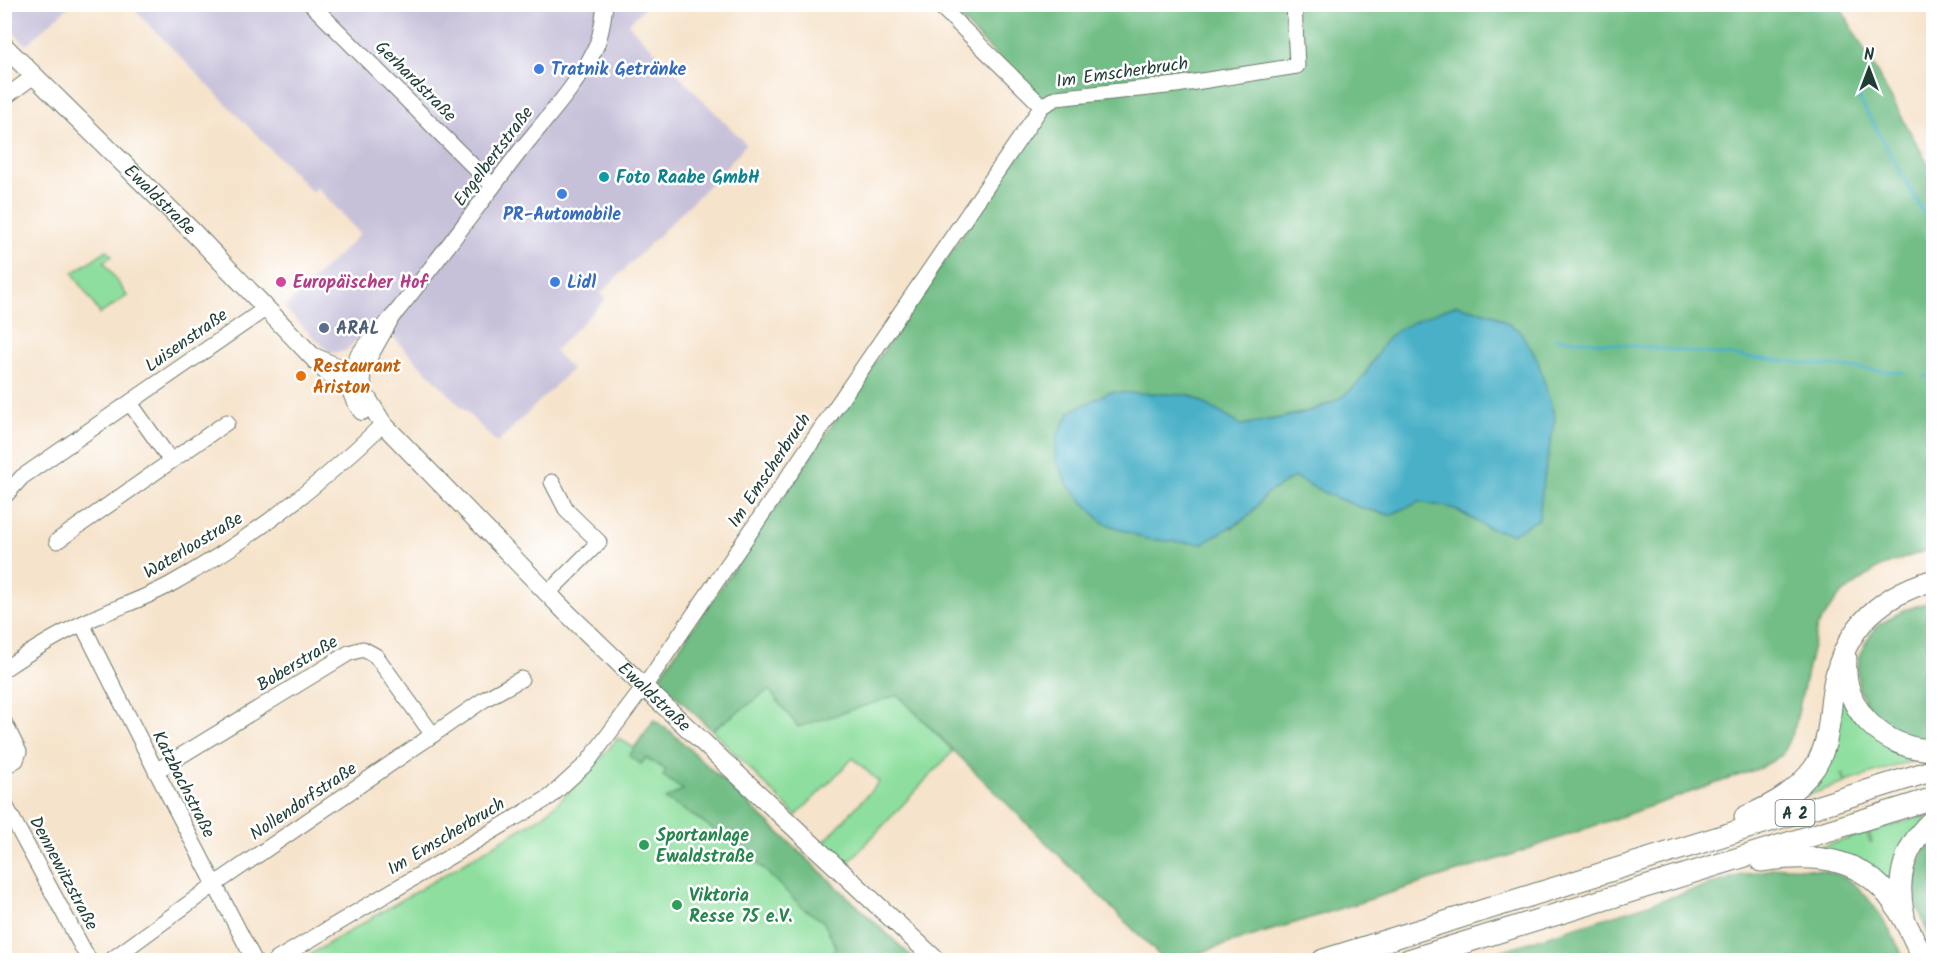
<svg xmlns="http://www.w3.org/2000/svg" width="1938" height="965" font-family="Kalam,sans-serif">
<rect width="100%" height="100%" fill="#fff"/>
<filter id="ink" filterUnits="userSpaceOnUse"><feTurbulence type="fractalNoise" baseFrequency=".0167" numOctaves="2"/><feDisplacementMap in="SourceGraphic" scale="12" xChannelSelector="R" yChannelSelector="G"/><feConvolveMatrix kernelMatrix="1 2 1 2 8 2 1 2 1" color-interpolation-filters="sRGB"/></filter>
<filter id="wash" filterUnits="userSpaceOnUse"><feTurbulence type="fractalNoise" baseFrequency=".008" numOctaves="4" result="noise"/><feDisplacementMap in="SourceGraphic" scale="24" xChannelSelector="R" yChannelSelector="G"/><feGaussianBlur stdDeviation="1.35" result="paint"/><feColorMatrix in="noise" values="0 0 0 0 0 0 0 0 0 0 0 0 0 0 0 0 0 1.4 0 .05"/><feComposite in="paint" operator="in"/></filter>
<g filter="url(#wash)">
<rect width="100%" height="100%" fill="#f6e3cb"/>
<!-- industrial -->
<g fill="#c6c0d9">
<path d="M4,5L5,4L70,5L26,45L5,24Z"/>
<path d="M130,5H647L628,24L746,144L724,170L601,293L606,299L554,351L572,369L497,443L376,320L346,351L330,353L284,308L360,234L317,187L312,192Z"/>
</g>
<!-- green -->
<g fill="#8edf9f" stroke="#568e6a" stroke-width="1.5">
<path d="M107,250L112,256L104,262L127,296L100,314L73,273Z"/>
<path d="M1839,682L1924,757L1846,782L1843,773L1841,774L1845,783L1792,800Z"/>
<path d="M769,690L798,727L898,695L953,751L847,864L824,842L879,782L853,758L796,816L712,730Z"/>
<path d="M654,720L671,732L915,960H301L541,817C570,794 594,767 618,738L634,748Z"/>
<path d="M1927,815L1896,892L1808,851L1867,833L1870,842H1872L1869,832Z"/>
</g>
<!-- forest -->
<g fill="#72be86" stroke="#487e5d" stroke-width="1.5" fill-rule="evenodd">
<path d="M947,5H1839L1933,173V548L1880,567L1839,596L1817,627L1795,726L1782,755L1760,768L1505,857L1176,960H1164L898,695L798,727L769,690L712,730L658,679L1049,109ZM1391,335L1547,393L1555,418L1543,483L1488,528L1453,508L1419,502L1390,515L1362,508L1329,495L1294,477L1266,494L1249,516L1232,528L1190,395L1241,425C1276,418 1326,413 1354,388C1365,378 1382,349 1391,335Z"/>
<path d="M1933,601V743L1908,740L1870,713L1859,689L1857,672L1860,655L1867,640L1877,626L1904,610Z"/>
<path d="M654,720L671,732L915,960H827L836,947L823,921L804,909L747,853L700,820L665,799L683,790L663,776L666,770L646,758L641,764L629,756Z"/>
<path d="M1933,836V944C1919,914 1908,890 1922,857C1925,848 1927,842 1933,836Z"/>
<path d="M1782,867C1802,867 1832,869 1850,881C1871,895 1894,937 1905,960H1472L1738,876Z"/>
</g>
<!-- water -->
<path fill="#48b0c7" stroke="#34767e" stroke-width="1.5" d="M1457,305L1493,314L1520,331L1537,358L1555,418L1543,483L1539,519L1512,534L1488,528L1453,508L1419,502L1390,515L1362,508L1329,495L1294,477L1266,494L1249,516L1202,544L1145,539L1102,522L1069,487L1055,458L1057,435L1071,411L1110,392L1190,395L1241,425C1278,418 1323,415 1353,388C1369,375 1376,350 1390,336C1402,324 1440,311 1457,305Z"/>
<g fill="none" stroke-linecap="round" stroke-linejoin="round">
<!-- stream -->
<g stroke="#48b0c7" stroke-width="3">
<path d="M1807,4L1810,9"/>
<path d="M1857,95L1934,231"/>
<path d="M1555,338L1903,373"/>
<path d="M1925,376H1934"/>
</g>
</g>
</g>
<g filter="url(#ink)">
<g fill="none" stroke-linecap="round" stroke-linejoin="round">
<!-- minor casing -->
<g stroke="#6a7769" stroke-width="17">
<g id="minor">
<path d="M311,4L493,186"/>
<path d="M938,4L1042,106"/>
<path d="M4,98L34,76"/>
<path d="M390,321L364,367L361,378L348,383C349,353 381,332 398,310C439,259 477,207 517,155C541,124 576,87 593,53C601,38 603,21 605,4"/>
<path d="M130,403L171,461"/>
<path d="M4,497L22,477L265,309"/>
<path d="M57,541L227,422"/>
<path d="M548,593L599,542L567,511L552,482"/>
<path d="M82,624L156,771L254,960"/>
<path d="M4,669C34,649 64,631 96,617C121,606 148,597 171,584C249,541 319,486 383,424"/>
<path d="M4,722L19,752L16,760L4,767"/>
<path d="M156,771L349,653L363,649L376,656L433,735"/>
<path d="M4,803L89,960"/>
<path d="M111,960L214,885L485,699L521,679"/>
<path d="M276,960L550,797L587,763L644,687L1042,106L1056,98L1176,85L1297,66L1294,4"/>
</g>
</g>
<!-- major casing -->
<g stroke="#6a7769" stroke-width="20">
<g id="major">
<path id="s1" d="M4,46L192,231L329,374L348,383L355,400L362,411"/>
<path id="s2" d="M312,356L361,378L365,395L383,424L565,611L644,687L936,960"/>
</g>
</g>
<!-- highway casing -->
<g stroke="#6a7769" stroke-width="23">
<g id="highway">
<path d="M1846,659C1842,710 1883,749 1934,750"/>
<path d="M1745,817C1773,805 1797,792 1815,767C1829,745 1829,721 1832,696C1840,634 1874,597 1934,580"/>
<path d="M1761,861C1818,853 1867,856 1899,911C1909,927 1916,944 1924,960"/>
<path d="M1904,915C1895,878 1905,844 1934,819"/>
<path d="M1323,960L1934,770"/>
<path d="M1408,960L1934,798"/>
</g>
</g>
<!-- minor -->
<use href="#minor" stroke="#fff" stroke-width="15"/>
<!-- major -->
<use href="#major" stroke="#fff" stroke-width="18"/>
<!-- highway -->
<use href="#highway" stroke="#fff" stroke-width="21"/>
</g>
</g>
<!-- markers -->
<g fill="#3f7fe0" stroke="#fff" stroke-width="2">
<circle cx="539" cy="69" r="6"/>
<circle cx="562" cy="194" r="6"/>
<circle cx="555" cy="282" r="6"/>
</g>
<circle fill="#0f9aa8" stroke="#fff" stroke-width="2" cx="604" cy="177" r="6"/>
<circle fill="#d1479c" stroke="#fff" stroke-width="2" cx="281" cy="282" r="6"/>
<circle fill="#5c6f8a" stroke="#fff" stroke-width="2" cx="324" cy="328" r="6"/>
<circle fill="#e8710a" stroke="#fff" stroke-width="2" cx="301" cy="376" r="6"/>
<g fill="#2e9e5b" stroke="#fff" stroke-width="2">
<circle cx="644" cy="845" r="6"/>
<circle cx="677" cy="905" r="6"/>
</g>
<g text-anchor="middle" stroke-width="5" stroke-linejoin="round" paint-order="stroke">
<!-- shield labels -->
<rect fill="#fff" stroke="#627771" stroke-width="1.5" x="1775.5" y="800" width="39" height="26" rx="4.5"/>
<g font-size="16" font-weight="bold" fill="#1f3d34">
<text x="1795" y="819">A 2</text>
</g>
<!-- shop labels -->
<g font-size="18" font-weight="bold" fill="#366cbe" stroke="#fff" text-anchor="start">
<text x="551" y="75">Tratnik Getränke</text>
<text x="562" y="220" text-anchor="middle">PR-Automobile</text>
<text x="567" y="288">Lidl</text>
</g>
<!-- street labels -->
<g font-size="18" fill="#1f3d34" stroke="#fff">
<text transform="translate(1122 72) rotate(-8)" y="6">Im Emscherbruch</text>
<text transform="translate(416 81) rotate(45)" y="6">Gerhardstraße</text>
<text transform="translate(493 156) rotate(-53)" y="6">Engelbertstraße</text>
<text dy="6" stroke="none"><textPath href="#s1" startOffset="219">Ewaldstraße</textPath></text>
<text transform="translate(186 340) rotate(-35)" y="6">Luisenstraße</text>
<text transform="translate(769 470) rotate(-56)" y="6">Im Emscherbruch</text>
<text transform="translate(193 545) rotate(-31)" y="6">Waterloostraße</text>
<text transform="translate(297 663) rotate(-31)" y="6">Boberstraße</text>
<text dy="6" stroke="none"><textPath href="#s2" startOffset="490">Ewaldstraße</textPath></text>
<text transform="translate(184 784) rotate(63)" y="6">Katzbachstraße</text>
<text transform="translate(303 801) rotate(-34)" y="6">Nollendorfstraße</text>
<text transform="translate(446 836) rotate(-31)" y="6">Im Emscherbruch</text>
<text transform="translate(64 873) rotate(62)" y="6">Dennewitzstraße</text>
</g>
<!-- culture labels -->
<g font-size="18" font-weight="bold" fill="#0d838f" stroke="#fff" text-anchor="start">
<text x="616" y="183">Foto Raabe GmbH</text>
</g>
<!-- hotel labels -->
<g font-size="18" font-weight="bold" fill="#b23c85" stroke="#fff" text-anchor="start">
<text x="293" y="288">Europäischer Hof</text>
</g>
<!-- service labels -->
<g font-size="18" font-weight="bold" fill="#4e5e75" stroke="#fff" text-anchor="start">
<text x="336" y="334">ARAL</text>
</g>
<!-- food labels -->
<g font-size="18" font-weight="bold" fill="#c56008" stroke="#fff" text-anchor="start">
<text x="313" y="372">Restaurant<tspan x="313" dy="21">Ariston</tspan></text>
</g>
<!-- leisure labels -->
<g font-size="18" font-weight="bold" fill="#27864d" stroke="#fff" text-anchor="start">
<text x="656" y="841">Sportanlage<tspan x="656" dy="21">Ewaldstraße</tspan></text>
<text x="689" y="901">Viktoria<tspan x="689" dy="21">Resse 75 e.V.</tspan></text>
</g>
</g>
<!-- margin -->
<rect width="1938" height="965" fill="none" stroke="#fff" stroke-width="24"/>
<!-- north arrow -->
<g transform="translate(1869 69)" stroke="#ffffff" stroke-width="4.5" paint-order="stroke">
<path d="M0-4.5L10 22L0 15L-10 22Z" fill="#1f3d34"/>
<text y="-9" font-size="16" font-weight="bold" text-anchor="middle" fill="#1f3d34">N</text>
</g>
</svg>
